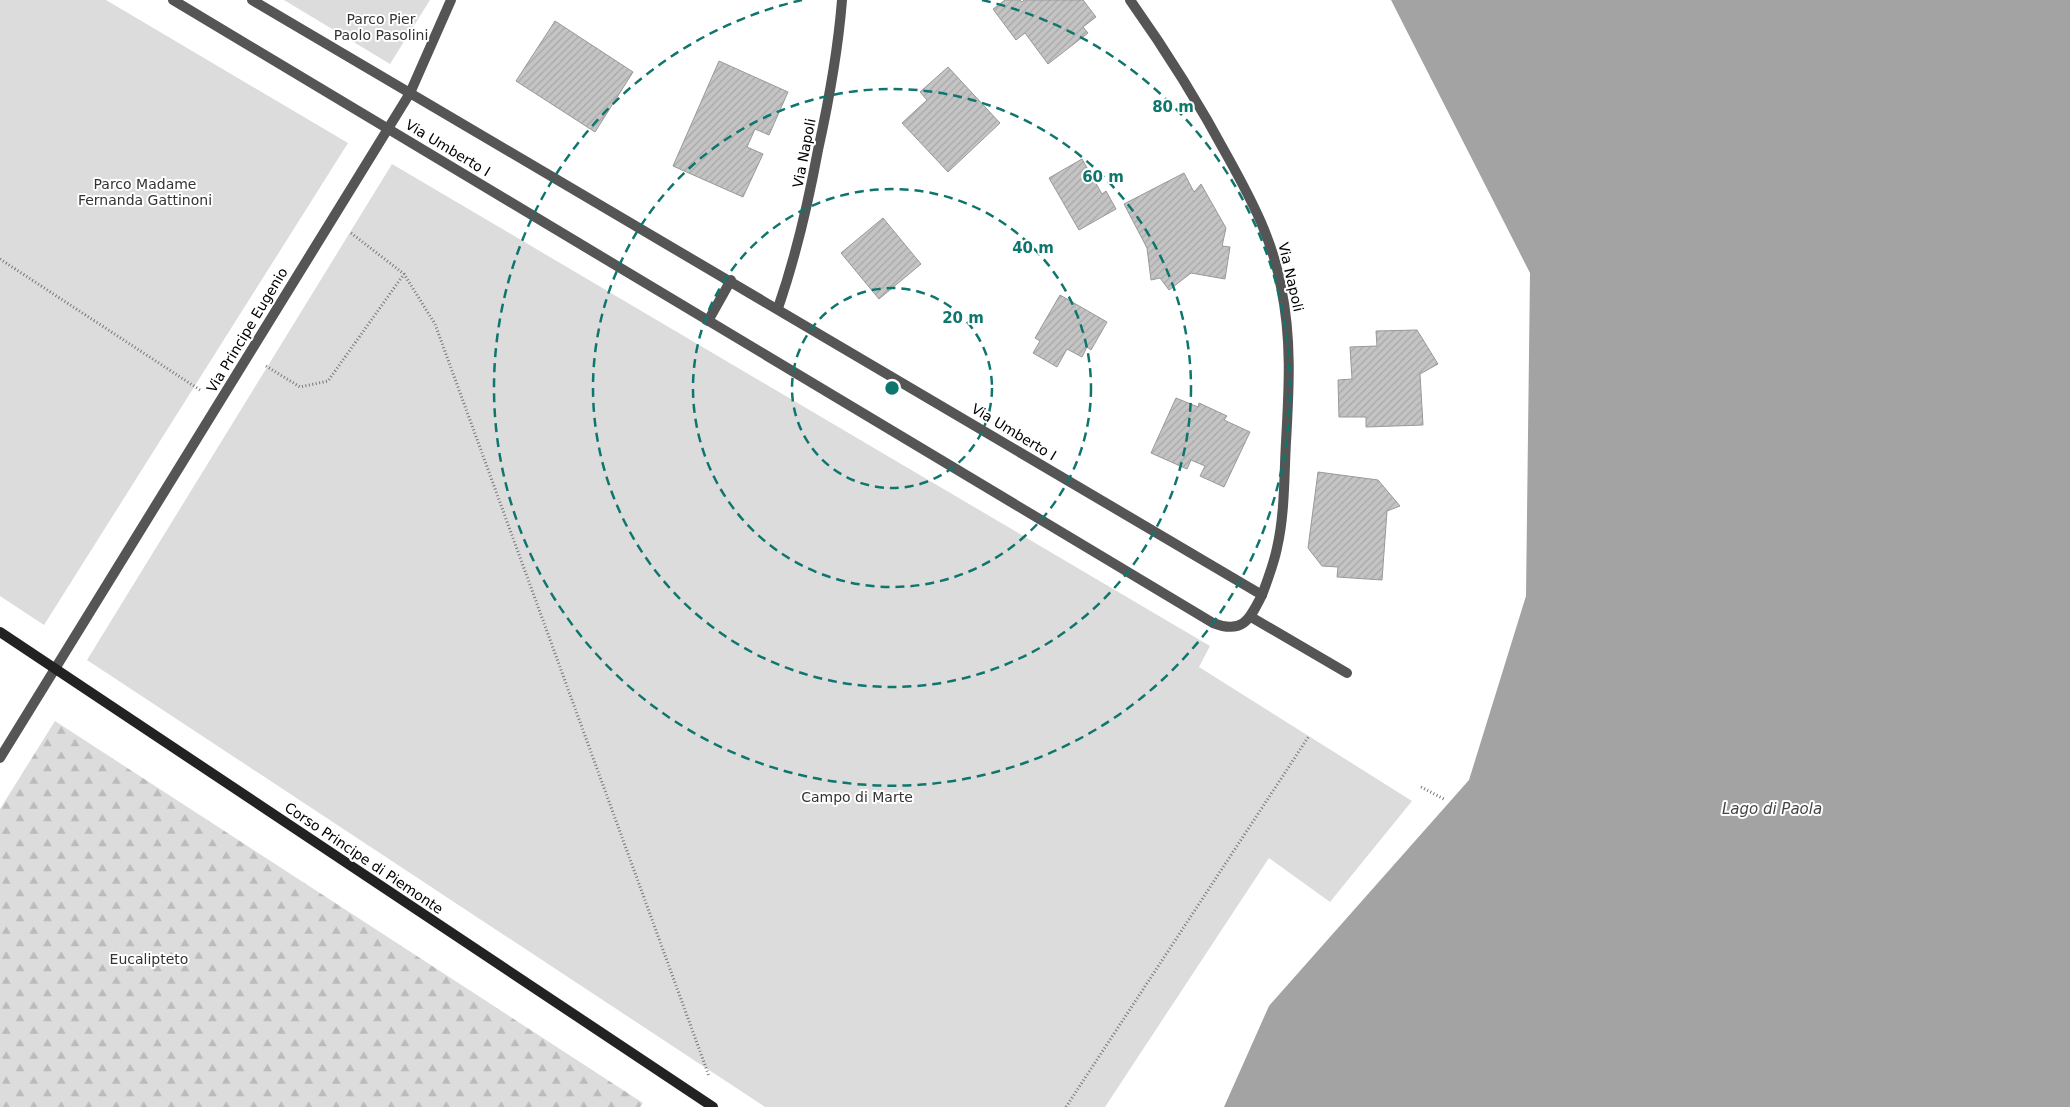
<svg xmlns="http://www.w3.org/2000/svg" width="2070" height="1107" font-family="'DejaVu Sans',sans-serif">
<defs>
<pattern id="forest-firs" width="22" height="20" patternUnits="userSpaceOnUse" patternTransform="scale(1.25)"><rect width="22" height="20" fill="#dcdcdc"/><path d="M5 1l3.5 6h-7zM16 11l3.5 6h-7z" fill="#bbb"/></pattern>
<pattern id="building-hatch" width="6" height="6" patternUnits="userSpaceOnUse" patternTransform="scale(1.25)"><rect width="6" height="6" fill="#c4c4c4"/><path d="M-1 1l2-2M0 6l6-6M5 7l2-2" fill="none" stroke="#a7a7a7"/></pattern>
</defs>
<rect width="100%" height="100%" fill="#fff"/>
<!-- forest -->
<path fill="url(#forest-firs)" d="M55,721L643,1103L640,1107H0V809Z"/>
<!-- park -->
<g fill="#dcdcdc">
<path d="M0,0H106L348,143L44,625L0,596Z"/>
<path d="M284,0H430L390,64Z"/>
<path d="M392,164L1210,646L1199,667L1412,801L1330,902L1269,858L1105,1107H765L87,660Z"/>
</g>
<!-- water -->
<path fill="#a3a3a3" d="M1391,0H2070V1107H1224L1269,1006L1469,780L1526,596L1530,273Z"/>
<!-- building -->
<g fill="url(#building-hatch)" stroke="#999">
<path d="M1005,0H1020L1022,2L1024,0H1083L1096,17L1083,27L1088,33L1048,64L1025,33L1016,40L993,9Z"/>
<path d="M555,21L633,72L595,132L516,81Z"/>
<path d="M719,61L788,92L769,135L755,129L747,147L763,154L743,197L673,166Z"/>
<path d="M948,67L1000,123L948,172L902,123L927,100L920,92Z"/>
<path d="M1082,159L1102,194L1106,191L1116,209L1079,230L1049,178Z"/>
<path d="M1184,173L1194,192L1201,184L1226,228L1222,246L1230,247L1225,279L1191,273L1169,290L1160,278L1151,280L1147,248L1124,204Z"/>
<path d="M883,218L921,264L879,299L841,253Z"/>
<path d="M1060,295L1107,322L1091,350L1087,347L1082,357L1067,349L1057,367L1033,353L1040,341L1035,338Z"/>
<path d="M1417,330L1438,364L1420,374L1423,425L1366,427V417H1339L1338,380L1352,379L1350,347L1377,346L1376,331Z"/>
<path d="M1176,398L1198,407L1199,403L1227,416L1224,420L1250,432L1224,487L1200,476L1205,466L1191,460L1187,469L1151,453Z"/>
<path d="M1318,472L1378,480L1400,506L1387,511L1382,580L1337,577L1338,567L1322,566L1308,548Z"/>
</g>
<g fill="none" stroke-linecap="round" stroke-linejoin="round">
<!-- path -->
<g stroke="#777" stroke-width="3" stroke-dasharray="1 2.5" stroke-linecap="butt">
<path d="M351,233L404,274L435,324L709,1076"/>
<path d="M0,259L200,390"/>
<path d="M266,366L300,387L328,381L404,274"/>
<path d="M1421,787L1444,799"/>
<path d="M1066,1107L1309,736"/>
</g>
<!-- street -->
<g stroke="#555" stroke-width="10">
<path d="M173,0L1213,623C1244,635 1250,618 1262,595L252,0"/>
<path d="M1130,0C1167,52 1200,105 1230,161C1252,201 1273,241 1281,287C1292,339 1289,389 1286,442C1284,476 1285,513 1277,548C1274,563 1268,579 1262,595"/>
<path d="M778,308C796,256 808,204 818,150C829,100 838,51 842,0"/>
<path d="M708,321L731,280"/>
<path d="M1251,617L1347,673"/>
<path d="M0,758L410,93L451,0"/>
</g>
<!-- secondary -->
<path stroke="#222" stroke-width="10" d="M0,632L713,1107"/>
</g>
<!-- distance rings -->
<g fill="none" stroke="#0f766e" stroke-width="2.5" stroke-dasharray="9 6">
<circle cx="892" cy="388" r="100"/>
<circle cx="892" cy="388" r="199"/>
<circle cx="892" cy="388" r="299"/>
<path d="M982 0A398 398 0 1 1 802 0"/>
</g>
<g text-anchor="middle" stroke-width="4" stroke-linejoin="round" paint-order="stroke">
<!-- park labels -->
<g font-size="14" fill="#333" stroke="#fff">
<text x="381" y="24">Parco Pier<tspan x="381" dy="16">Paolo Pasolini</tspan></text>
<text x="145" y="189">Parco Madame<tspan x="145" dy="16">Fernanda Gattinoni</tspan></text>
<text x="857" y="802">Campo di Marte</text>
<text x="149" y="964">Eucalipteto</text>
</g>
<!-- street labels -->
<g font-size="14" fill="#000" stroke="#fff">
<text transform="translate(448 148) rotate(31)" y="5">Via Umberto I</text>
<text transform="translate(804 153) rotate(-79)" y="5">Via Napoli</text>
<text transform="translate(1291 277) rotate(77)" y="5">Via Napoli</text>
<text transform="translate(247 330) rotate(-59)" y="5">Via Principe Eugenio</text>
<text transform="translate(1014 432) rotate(31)" y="5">Via Umberto I</text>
<text transform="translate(364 858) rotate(34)" y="5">Corso Principe di Piemonte</text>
</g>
<!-- water labels -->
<g font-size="15" font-style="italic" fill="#444" stroke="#fff">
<text x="1772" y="814">Lago di Paola</text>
</g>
</g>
<circle cx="892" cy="388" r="8" fill="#0f766e" stroke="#fff" stroke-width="2.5"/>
<g font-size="15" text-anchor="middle" font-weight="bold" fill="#0f766e" stroke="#fff" stroke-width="4" stroke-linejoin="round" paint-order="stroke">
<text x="1173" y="112">80 m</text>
<text x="1103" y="182">60 m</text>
<text x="1033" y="253">40 m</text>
<text x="963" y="323">20 m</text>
</g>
</svg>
